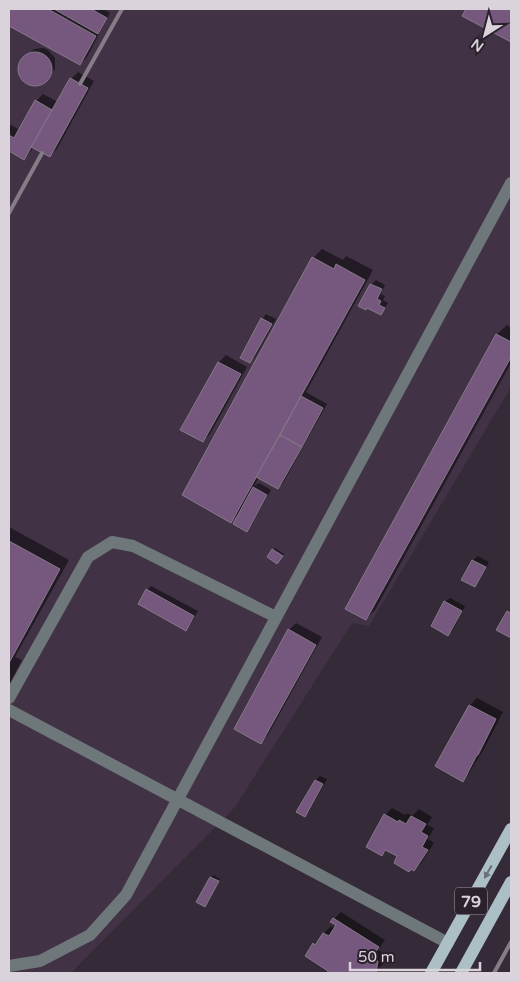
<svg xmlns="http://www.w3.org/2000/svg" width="520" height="982" font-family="'Varela Round',sans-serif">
<rect width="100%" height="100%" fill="#352b38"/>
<!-- built -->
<path fill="#413245" d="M9,9H511V387L369,626L352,623L235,807L71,973H9Z"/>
<!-- shadow -->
<g fill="#0007">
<path d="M9,9H103L110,13L87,57L80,64L9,25Z"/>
<path d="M467,9H511V41L464,15Z"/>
<path d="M43,48L48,50L55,58V69L41,83L32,84L28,83L20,73V63L34,49Z"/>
<path d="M78,72L94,81L57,149L50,156L34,147L24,159L9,150L11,146L9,144V124L20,130L36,101L43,94L58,102L71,79Z"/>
<path d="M322,249L343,260L346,256L373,270L306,392L327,404L283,483L278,488L259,477L254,486L259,483L271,490L251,526L247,531L240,512L231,521L313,258Z"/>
<path d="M376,280L385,285L381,294L385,296L383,300L388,303L381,314L371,285Z"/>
<path d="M266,314L276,319L255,357L250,362L262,319Z"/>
<path d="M507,325L511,328V363L375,610L366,619L347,608L497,334Z"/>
<path d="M226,355L247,367L210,434L203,441L182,430L219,362Z"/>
<path d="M9,527L69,560L15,657L22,660L9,685Z"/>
<path d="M275,548L284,554L279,561L269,557Z"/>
<path d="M478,556L489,562L479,581L475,585L463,579L473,560Z"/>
<path d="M151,586L198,611L190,625L185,630L147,590Z"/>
<path d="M450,598L465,606L453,630L448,634L445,602Z"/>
<path d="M296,623L322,637L268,735L261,742L289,630Z"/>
<path d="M477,698L503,712L485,747L469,773L462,780L437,766L470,705Z"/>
<path d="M320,776L327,779L309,811L304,815L316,780Z"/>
<path d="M392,808L405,815L407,813L412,816L419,809L432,817L427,825L434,828L428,839L434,843L421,863L414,870L399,856L387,850L382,854L385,815Z"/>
<path d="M213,875L220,879L207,903L197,901Z"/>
<path d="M341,912L385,940L378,950L385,954L383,964L373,973H328L330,971L314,944L331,926L335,929L337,925L334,919Z"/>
</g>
<!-- building -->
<g fill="#76577d" stroke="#867a89">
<path d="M9,9H48L96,36L80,65L9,26Z"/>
<path d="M54,9H91L107,18L98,34Z"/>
<path d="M466,9H511V42L462,16Z"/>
<circle cx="35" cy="69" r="17"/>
<path d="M70,78L88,88L50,157L31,147Z"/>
<path d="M35,100L52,110L24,160L9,151V135L14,138Z"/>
<path d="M312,257L334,269L336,264L365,280L231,523L182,495Z"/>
<path d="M370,284L382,289L377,299L381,301L379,305L385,308L381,315L367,308L366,310L358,306Z"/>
<path d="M261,318L272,324L250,363L240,358Z"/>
<path d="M496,334L511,342V357L366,620L345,609Z"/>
<path d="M218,362L241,374L203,442L180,430Z"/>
<path d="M301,396L323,408L302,447L280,435Z"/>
<path d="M280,435L302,447L278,489L256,477Z"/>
<path d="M253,487L267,495L247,532L233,524Z"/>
<path d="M9,541L60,569L9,663Z"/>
<path d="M272,549L283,556L277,564L267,557Z"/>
<path d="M472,560L486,567L475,587L461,580Z"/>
<path d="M146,589L194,616L186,631L138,604Z"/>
<path d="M444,601L462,611L448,636L431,626Z"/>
<path d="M507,611L511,613V612V638L496,630Z"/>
<path d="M288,629L316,645L261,744L234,729Z"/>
<path d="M469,705L496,719L478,755H477L463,782L435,766Z"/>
<path d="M315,780L323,784L305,817L296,812Z"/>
<path d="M384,814L398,822L399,820L406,824L411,816L426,824L421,832L428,836L422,847L428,850L414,871L411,869L409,872L394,863L397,856L385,850L382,856L366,847Z"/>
<path d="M210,877L219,881L205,907L196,902Z"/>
<path d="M333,918L379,947L372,958L378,961L376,973H327L328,971L305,956L313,943L315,945L323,933L329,936L336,925L330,922Z"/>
</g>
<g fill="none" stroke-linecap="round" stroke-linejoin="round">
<!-- minor -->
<g stroke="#6e777a" stroke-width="12">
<path d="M9,698L88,557L112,542L133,546L276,617"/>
<path d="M9,710L448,943"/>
<path d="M9,966L40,961L90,935L126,895L511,183"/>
</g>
<!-- major -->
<g stroke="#abbfc5" stroke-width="12">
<path d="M431,973L511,829"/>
<path d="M461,973L511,882"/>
</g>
<!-- rail -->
<g stroke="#857c87" stroke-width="4">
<path d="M80,84L122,9"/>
<path d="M9,213L42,153"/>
<path d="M494,973L511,942"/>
</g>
</g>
<!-- one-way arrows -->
<defs><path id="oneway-solid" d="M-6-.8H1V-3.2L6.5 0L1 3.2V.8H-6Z" transform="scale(1.25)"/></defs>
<use fill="#6b7079" href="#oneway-solid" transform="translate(488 872) rotate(119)"/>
<g text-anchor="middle" stroke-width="4" stroke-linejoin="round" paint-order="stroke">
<!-- shield labels -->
<rect fill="#2b212d" stroke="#a69ea7" stroke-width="1" x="455" y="887.5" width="32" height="27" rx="4"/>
<g font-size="16" font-weight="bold" fill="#dad3db">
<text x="471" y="907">79</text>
</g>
</g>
<!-- border -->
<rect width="520" height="982" fill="none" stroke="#dad3db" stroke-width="20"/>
<!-- north arrow -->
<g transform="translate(485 35) rotate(216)" stroke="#2b212d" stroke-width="4" paint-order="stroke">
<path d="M0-4L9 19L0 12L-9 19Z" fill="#dad3db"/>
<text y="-8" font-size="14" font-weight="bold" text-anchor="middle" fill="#dad3db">N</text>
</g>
<!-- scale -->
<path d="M350 962v8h130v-8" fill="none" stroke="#dad3db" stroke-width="2.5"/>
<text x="358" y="962" font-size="15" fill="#dad3db" stroke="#2b212d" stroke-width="4" paint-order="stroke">50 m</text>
</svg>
